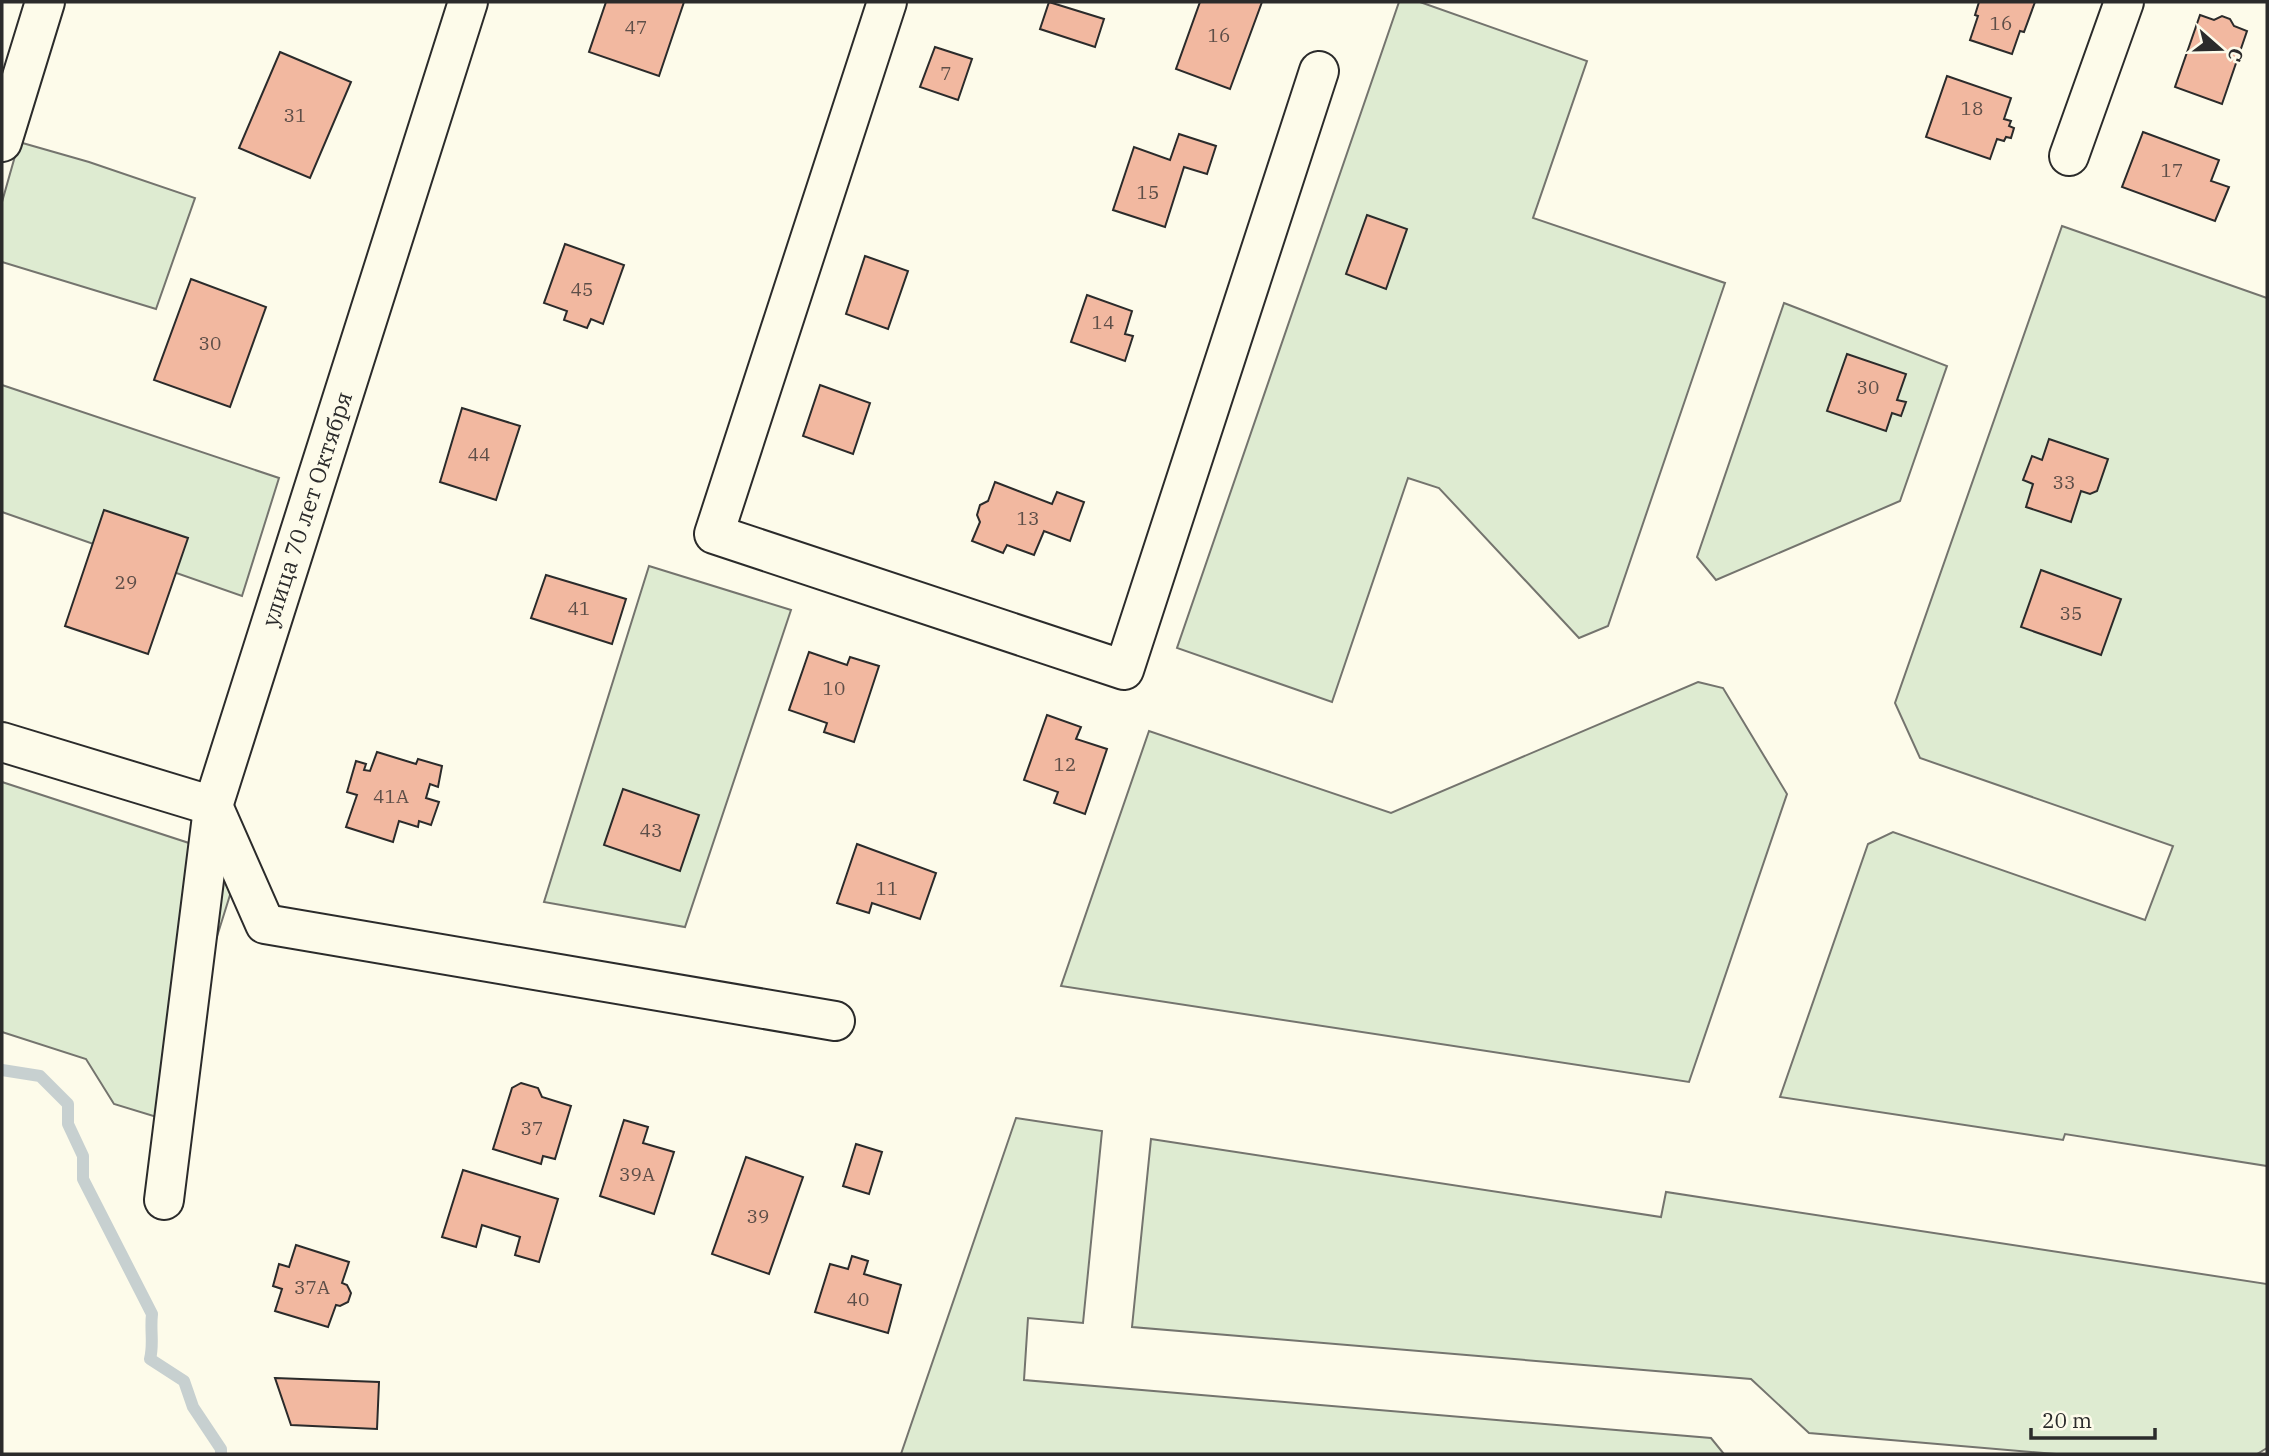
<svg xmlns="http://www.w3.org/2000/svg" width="2269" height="1456" font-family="'IBM Plex Serif',serif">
<rect width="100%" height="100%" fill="#fdfbea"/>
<!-- green -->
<g fill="#deebd1" stroke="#74746e" stroke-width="2">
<path d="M1399,2H1420L1587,61L1533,218L1725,283L1608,626L1579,638L1439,488L1408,478L1332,702L1177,648Z"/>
<path d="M19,142L89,162L195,198L156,309L2,262V202Z"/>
<path d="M2062,226L2267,298V1166L2065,1134L2063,1140L1780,1097L1868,844L1893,832L2145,920L2173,846L1920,758L1895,703Z"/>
<path d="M1784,303L1947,366L1900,501L1716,580L1697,557Z"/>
<path d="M2,385L279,478L242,596L2,512Z"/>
<path d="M649,566L791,610L685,927L544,902Z"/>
<path d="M1698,682L1723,688L1787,794L1689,1082L1061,986L1149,731L1391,813Z"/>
<path d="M2,782L241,860L160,1118L114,1104L86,1059L2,1032Z"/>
<path d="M1016,1118L1102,1131L1083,1323L1028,1318L1024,1380L1711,1438L1724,1454H901Z"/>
<path d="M1151,1139L1661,1217L1666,1192L2267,1284V1448L2257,1454H2056L1809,1433L1751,1379L1132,1327Z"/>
</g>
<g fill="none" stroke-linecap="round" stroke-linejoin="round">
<!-- stream -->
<path stroke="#c7d0d0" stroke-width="12" d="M2,1070L40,1076L68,1104V1124L83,1156V1179L152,1314C150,1331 154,1344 150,1359L184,1381L193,1407L221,1449V1454"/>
</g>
<!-- building -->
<g fill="#f2b8a0" stroke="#2b2b2b" stroke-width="2">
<path d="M606,2H684L659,76L589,52Z"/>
<path d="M1049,2L1104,19L1095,47L1040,29Z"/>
<path d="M1200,2H1262L1230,89L1176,69Z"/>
<path d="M1979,2H2035L2024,32L2020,31L2012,54L1970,40L1978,16L1975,15Z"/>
<path d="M2200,15L2214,20L2222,16L2230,19L2234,26L2247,31L2222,104L2175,87Z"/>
<path d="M935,47L972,59L958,100L920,87Z"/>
<path d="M280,52L351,82L310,178L239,148Z"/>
<path d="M1947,76L2011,98L2004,119L2011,121L2009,126L2014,128L2011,138L2006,137L2004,141L1997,139L1990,159L1926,137Z"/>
<path d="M2143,132L2219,160L2211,181L2229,187L2215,221L2122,187Z"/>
<path d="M1179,134L1216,146L1207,174L1184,167L1165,227L1113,210L1134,147L1170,160Z"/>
<path d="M1367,215L1407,229L1386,289L1346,274Z"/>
<path d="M565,244L624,265L603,324L591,319L587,328L564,320L567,311L544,303Z"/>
<path d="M865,256L908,271L888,329L846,314Z"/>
<path d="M191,279L266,307L230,407L154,380Z"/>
<path d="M1087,295L1132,311L1125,334L1133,336L1125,361L1071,342Z"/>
<path d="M1847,354L1906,374L1897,400L1906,402L1901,416L1892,413L1886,431L1827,411Z"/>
<path d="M820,385L870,403L853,454L803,436Z"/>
<path d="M462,408L520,426L496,500L440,482Z"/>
<path d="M2049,439L2108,459L2097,491L2090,494L2081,491L2071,522L2026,507L2033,484L2023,480L2032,456L2042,460Z"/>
<path d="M995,482L1052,504L1057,492L1084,502L1070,541L1044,531L1034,555L1007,545L1003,553L972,541L980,522L977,515L980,505L988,501Z"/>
<path d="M104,510L188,538L148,654L65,626Z"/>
<path d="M2041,570L2121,599L2101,655L2021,627Z"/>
<path d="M546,575L626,599L612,644L531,618Z"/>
<path d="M809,652L847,665L850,657L879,666L854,742L824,732L827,723L789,710Z"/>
<path d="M1047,715L1081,727L1076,739L1107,749L1085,814L1054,803L1058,792L1024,780Z"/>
<path d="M377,752L416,764L418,759L442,766L438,787L430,784L426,798L439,802L431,825L419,821L418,827L399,821L393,842L346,827L357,795L347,792L356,761L366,764L364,770L370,771Z"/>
<path d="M623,789L699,815L680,871L604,845Z"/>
<path d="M857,844L936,873L920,919L872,903L869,913L837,903Z"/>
<path d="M521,1083L538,1088L542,1097L571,1106L555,1159L543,1156L541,1164L493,1149L512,1088Z"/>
<path d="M624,1120L648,1127L643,1143L674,1152L654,1214L600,1196Z"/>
<path d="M856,1144L882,1152L869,1194L843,1186Z"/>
<path d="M746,1157L803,1177L769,1274L712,1254Z"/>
<path d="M463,1170L558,1199L539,1262L515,1255L520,1237L482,1225L476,1247L442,1237Z"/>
<path d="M296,1245L349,1262L342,1283L347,1285L351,1293L348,1302L340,1306L336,1305L328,1327L275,1311L282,1289L273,1286L279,1264L289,1267Z"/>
<path d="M852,1256L868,1261L864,1274L901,1285L888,1333L815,1312L830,1264L848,1269Z"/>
<path d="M275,1378L379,1382L377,1429L291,1425Z"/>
</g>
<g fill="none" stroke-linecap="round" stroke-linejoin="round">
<!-- minor casing -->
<g stroke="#2b2b2b" stroke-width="42">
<g id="minor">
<path d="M887,2L714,534L1124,670L1319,71"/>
<path d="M2,142L45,2"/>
<path d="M2069,156L2124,2"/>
<path d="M2,742L213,806L468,2"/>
<path d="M213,806L265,924L835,1021"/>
<path d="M164,1200L213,808"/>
</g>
</g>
<!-- minor -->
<use href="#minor" stroke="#fdfbea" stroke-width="38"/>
</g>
<g text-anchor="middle" stroke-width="5" stroke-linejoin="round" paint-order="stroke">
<!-- number labels -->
<g font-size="19" fill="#5d4e48">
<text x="2001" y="30">16</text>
<text x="636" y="34">47</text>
<text x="1219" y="42">16</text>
<text x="946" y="80">7</text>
<text x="1972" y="115">18</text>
<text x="295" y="122">31</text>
<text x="2172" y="177">17</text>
<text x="1148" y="199">15</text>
<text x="582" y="296">45</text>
<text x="1103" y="329">14</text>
<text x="210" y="350">30</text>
<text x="1868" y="394">30</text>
<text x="479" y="461">44</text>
<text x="2064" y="489">33</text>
<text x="1028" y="525">13</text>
<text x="126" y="589">29</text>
<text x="579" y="615">41</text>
<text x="2071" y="620">35</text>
<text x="834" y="695">10</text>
<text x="1065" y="771">12</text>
<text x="391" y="803">41А</text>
<text x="651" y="837">43</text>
<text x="887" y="895">11</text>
<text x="532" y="1135">37</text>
<text x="637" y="1181">39А</text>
<text x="758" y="1223">39</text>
<text x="312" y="1294">37А</text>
<text x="858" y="1306">40</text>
</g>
<!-- street labels -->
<g font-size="23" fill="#2b2b2b" stroke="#fdfbea">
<text transform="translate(307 509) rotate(-72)" y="8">улица 70 лет Октября</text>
</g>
</g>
<!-- border -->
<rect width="2269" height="1456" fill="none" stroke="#2b2b2b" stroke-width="7"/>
<!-- north arrow -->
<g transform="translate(2220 49) rotate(110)" stroke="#fdfbea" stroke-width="5" paint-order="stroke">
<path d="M0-5L12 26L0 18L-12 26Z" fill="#2b2b2b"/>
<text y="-10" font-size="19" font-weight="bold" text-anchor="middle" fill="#2b2b2b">С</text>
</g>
<!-- scale -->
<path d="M2031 1428v10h124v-10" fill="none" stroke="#2b2b2b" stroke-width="3.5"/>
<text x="2042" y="1428" font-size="21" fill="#2b2b2b" stroke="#fdfbea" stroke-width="5" paint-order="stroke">20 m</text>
</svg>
